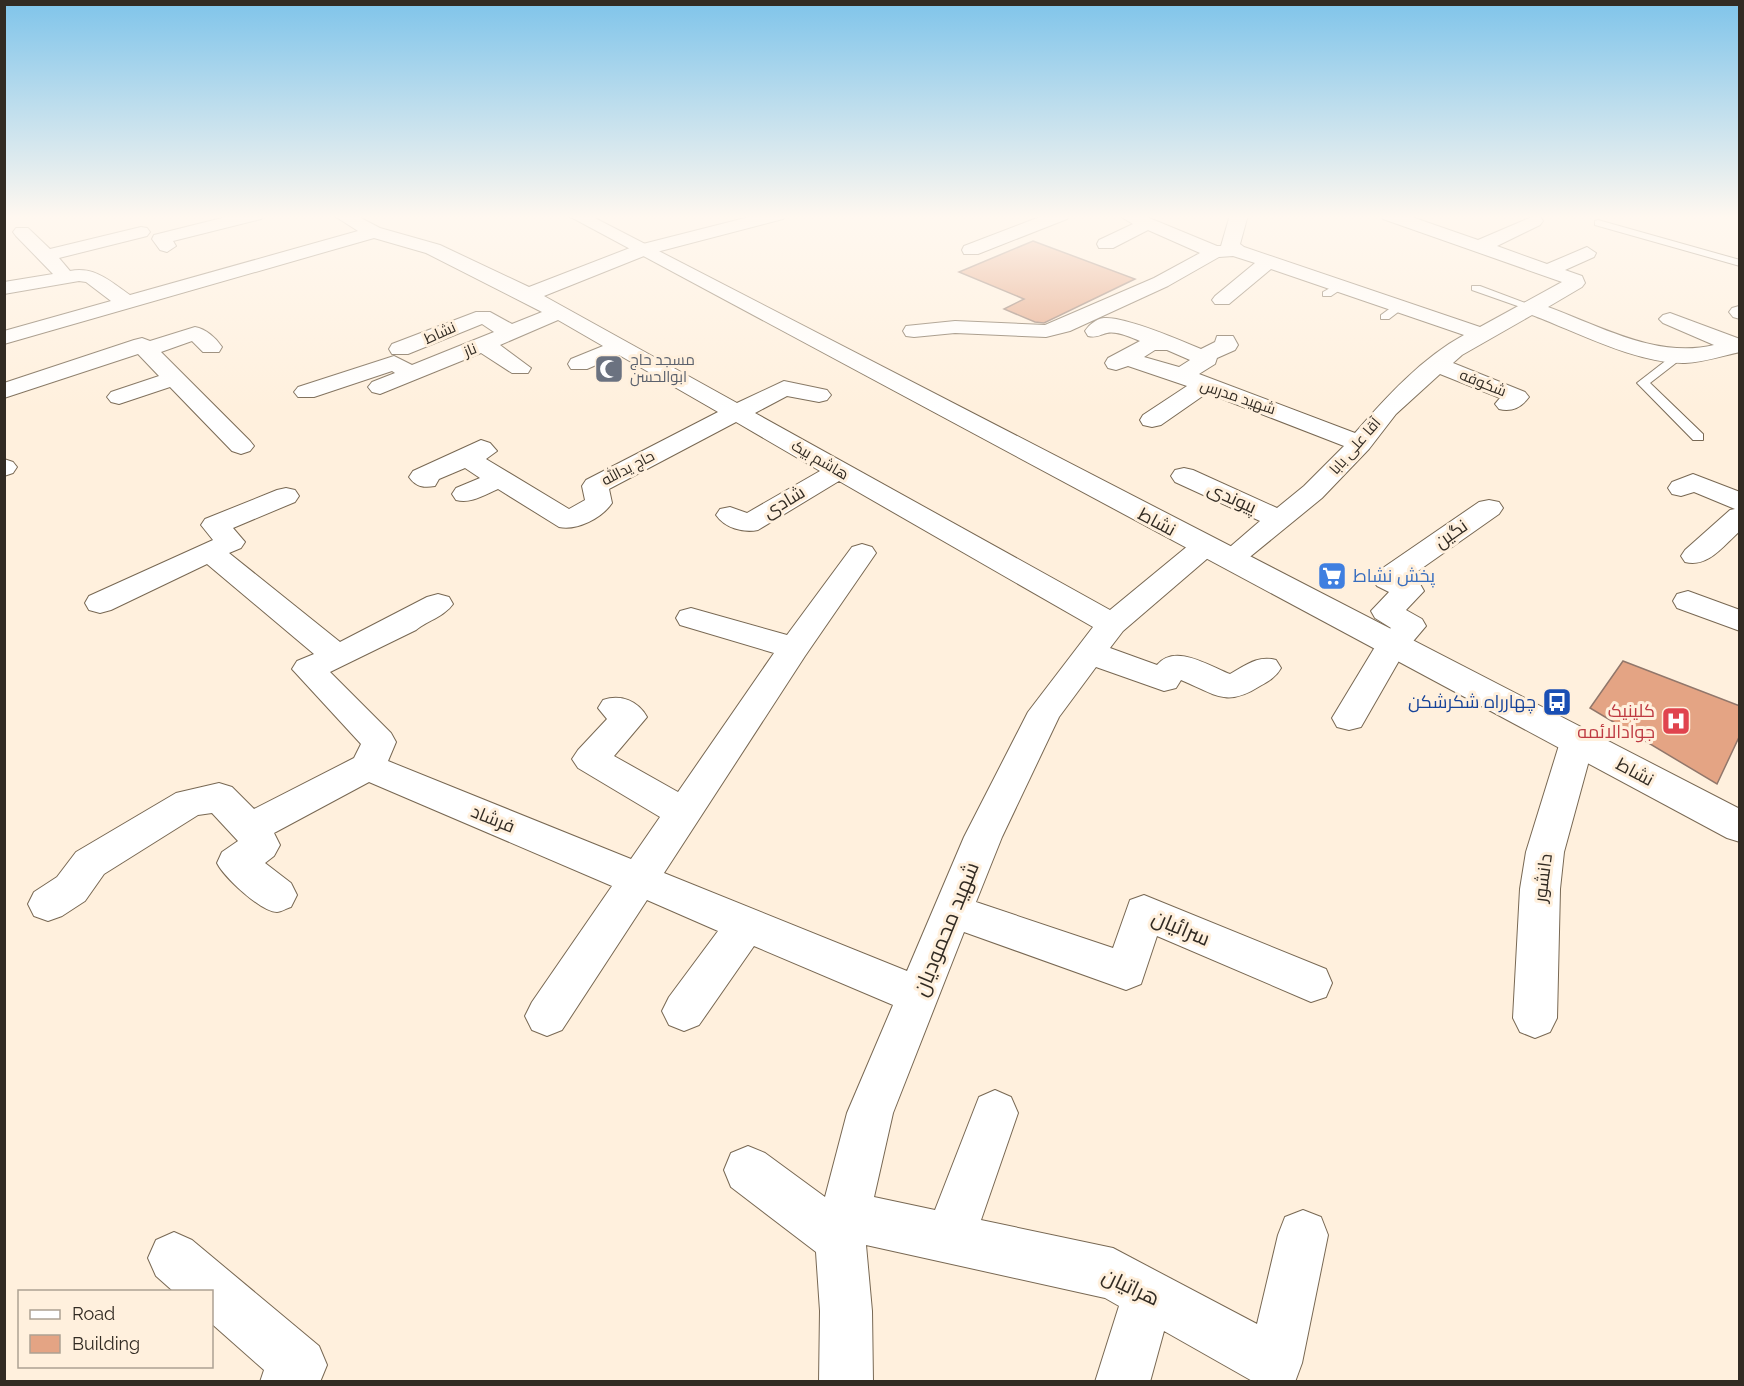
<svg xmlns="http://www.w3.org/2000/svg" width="1744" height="1386" font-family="Raleway,Cairo,sans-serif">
<rect width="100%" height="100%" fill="#fff0dd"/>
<!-- building -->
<g fill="#e4a484" stroke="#91776b" stroke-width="1.5">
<path d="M1033,241L1135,279L1044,323L1035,322L1004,309L1024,299L959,272Z"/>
<path d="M1623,661L1740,706V735L1717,784L1590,708Z"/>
</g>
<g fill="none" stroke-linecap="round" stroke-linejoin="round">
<!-- lane casing -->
<g stroke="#786853" stroke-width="2">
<g id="lane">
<path d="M1598,220L1740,260V266L1595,225V221Z"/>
<path d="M1339,283L1343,284V288L1331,296H1323V292Z"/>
<path d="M1472,286H1480L1536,307L1526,309L1472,290Z"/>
<path d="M1396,304L1406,306L1389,319H1381V315Z"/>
<path d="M1677,352L1683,356L1681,359L1650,383L1703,434V440H1693L1637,383Z"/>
</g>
</g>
<!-- street casing -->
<g stroke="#786853" stroke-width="2">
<g id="street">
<path d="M234,215H264L261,219L173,241L176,246L167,252L160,250L152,239L154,235Z"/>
<path d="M333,215H355L380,228L440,245L529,287L635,246L757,215H786L783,219L649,254L544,296L737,403L784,381L827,390L831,395L827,400L819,402L787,396L755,413L1110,610L1195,540L1205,537L1215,540L1219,546L1215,552L1123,631L1110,648L1157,665C1175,643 1209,666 1230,674C1246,665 1258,655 1276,660L1281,668C1276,677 1269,681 1260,686C1226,708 1215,694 1181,680L1176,688L1164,691L1096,667L1059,717L1002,837L976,902L1113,948L1130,900L1144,895L1326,969L1332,983L1326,997L1311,1002L1157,936L1141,984L1126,990L964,932L893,1113L874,1197L935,1210L979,1097L995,1090L1011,1097L1018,1113L981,1220L1113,1248L1257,1324L1278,1235L1285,1217L1303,1210L1321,1217L1328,1235L1302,1363L1295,1382H1254L1164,1331L1150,1382H1095L1119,1306L1105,1298L866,1245L872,1311L873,1382H819L820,1311L816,1252L731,1187L724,1170L731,1153L748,1146L765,1153L825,1197L847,1113L893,1005L754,946L699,1025L684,1031L669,1025L662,1011L669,997L718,931L647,900L562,1030L547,1036L532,1030L525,1016L532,1002L612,886L369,782L274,833L280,845L274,856L265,863L291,883L297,895L291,907C287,908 281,912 277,912C261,912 224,877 217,863L222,852L238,841L212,813L198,815L104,874L85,901L62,916L48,921L34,916L28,904L34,892L57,877L76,852L176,793L219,783L232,787L254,809L354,758L361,744L292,669L297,661L314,654L207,564L111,610L100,613L89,610L85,603L89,596L213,540L201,525L205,519L277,490L286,488L295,490L299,496L295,502L233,528L245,542L241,548L229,553L340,642L427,597L438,594L449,597L453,604C445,616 427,621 416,630L330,672L391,733L396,742L388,761L631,859L660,817L578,768L572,759L578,750L607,719L598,708L603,700C621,694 638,701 647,717L614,756L678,792L774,653L680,625L676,618L680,611L691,608L787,635L852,547L862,544L872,547L876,553L805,656L664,873L907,971L964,837L1028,712L1093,627L839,481L758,530C743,533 725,528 716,515L720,509L730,507L747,513L820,471L736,422L609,489L612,503C602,518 577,531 559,527L498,489C484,495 471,504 456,500L452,494L456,488L480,478L465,468L439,479L435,486C424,488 416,487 409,477L413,471L481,440L490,443L497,451L486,459L569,509L585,500L582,486L586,480L718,412L619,355L587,369H571L568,364L571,359L603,346L558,320L500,345L531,368L528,373H512L481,353L380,394L372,392L368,387L372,382L395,373L392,371L314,397H298L294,392L298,387L394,356L412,365L494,332L482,324L408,354H392L389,349L392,344L476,312H490L512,324L542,312L426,253L374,238L4,344V331L111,301L86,282L79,281L4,294V282L53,274L16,236L13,232L16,228H28L50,249L141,227L147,228L150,232L147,236L59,258L70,271C95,266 111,282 130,295L358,231Z"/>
<path d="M1045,215H1070L1067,219L978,254H964L962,250L964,246Z"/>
<path d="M1118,215H1142L1217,246H1221L1230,215H1248L1240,244L1244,247L1480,327L1562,282L1383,219L1380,215H1406L1478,240L1534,216L1540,217L1543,221L1540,225L1497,246L1547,264L1587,247L1596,253L1594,257L1565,270L1582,276L1585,283L1582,287L1548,307C1600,326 1657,359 1714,345L1663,323L1659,319L1663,315L1670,313L1740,339V352C1722,356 1704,362 1685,363C1637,364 1577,332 1532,315L1462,355L1453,363L1525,392L1529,397C1521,408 1511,412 1499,409L1495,404L1500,398L1440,374L1396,414L1369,449L1322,498L1240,565L1230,568L1220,565L1216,559L1260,521L1175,482L1171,476L1175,470L1184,468L1193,470L1277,508L1304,486L1344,446L1207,393L1161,425L1152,427L1143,425L1140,420L1143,415L1187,386L1128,366L1116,370L1108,368L1105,363L1108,358L1140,341C1130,337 1117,331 1107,333C1099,335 1097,338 1088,336L1085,331C1089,325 1096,319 1104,318C1124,316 1180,340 1201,349L1215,342L1217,336H1233L1238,345L1235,350L1217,358L1215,364L1199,374L1355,433C1386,397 1422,358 1464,335L1271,269L1229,304H1215L1212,300L1215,296L1255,263L1233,256L1219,257L1168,286L1070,331L1046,337L955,333L914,337L906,336L903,331L906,326L955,321L1045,325L1154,278L1200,253L1148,230L1113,248H1099L1097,244L1099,240L1133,224ZM1155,350H1167L1190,360L1179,367L1144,357Z"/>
<path d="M1739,306H1740V319L1733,317L1729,312L1732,308Z"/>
<path d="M195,327C206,329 216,338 222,347L219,352H203L192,341L161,352L250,441L254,446L250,451L241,454L232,451L170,387L119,404L111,402L107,397L111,392L159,376L138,354L4,398V383L134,340L142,338L150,341Z"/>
<path d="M4,459L13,462L17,467L13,473L4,476Z"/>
<path d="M1693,474L1740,492V531C1723,546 1708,568 1685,562L1681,556L1685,550L1730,510L1735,509L1694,492L1681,496L1672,494L1668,488L1672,482Z"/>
<path d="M1489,500L1499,502L1503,508L1499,514L1408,578L1420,584L1424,591L1406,610L1422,619L1426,626L1404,652L1361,727L1349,730L1337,727L1332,718L1381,637L1391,628L1375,618L1371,611L1389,592L1377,586L1372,579L1377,572L1479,502Z"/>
<path d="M1688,591L1740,610V631L1677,608L1673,601L1677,594Z"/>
<path d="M1577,729L1589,733L1594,742L1564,852L1560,889L1557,1018L1550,1032L1535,1038L1520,1032L1513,1018L1520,889L1526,852L1560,742L1565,733Z"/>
<path d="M174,1232L192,1240L319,1346L327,1365L320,1382H260L264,1370L212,1324V1292H174L156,1276L148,1258L156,1240Z"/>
</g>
</g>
<!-- primary casing -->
<g stroke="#786853" stroke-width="2">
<path id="primary" d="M567,215H589L1740,809V842L1727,838Z"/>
</g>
<!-- lane -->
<use href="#lane" fill="#fff" fill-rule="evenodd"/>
<!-- street -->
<use href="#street" fill="#fff" fill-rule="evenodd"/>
<!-- primary -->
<use href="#primary" fill="#fff" fill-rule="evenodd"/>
</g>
<!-- sky -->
<linearGradient id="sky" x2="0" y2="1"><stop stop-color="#7fc4ea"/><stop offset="0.53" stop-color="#fff8f0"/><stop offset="1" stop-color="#fff8f0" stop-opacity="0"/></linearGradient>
<rect width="1744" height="409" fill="url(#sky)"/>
<!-- icons -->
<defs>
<g id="mosque-square" transform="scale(1.5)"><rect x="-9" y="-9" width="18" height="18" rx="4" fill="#6b7280" stroke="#fff0dd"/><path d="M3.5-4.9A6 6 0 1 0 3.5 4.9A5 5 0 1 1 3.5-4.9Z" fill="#fff"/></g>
<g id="supermarket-square" transform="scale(1.5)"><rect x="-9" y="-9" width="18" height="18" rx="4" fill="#3f7fe0" stroke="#fff0dd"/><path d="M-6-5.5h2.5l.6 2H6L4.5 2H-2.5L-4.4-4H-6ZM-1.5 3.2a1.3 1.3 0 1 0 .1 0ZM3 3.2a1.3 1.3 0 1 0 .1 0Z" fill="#fff"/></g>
<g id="bus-square" transform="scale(1.5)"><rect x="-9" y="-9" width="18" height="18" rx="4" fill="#1a4fb4" stroke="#fff0dd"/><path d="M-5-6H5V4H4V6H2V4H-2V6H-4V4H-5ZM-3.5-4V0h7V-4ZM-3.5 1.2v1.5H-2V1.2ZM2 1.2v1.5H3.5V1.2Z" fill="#fff"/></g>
<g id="hospital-square" transform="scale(1.5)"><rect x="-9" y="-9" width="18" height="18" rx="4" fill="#e0444e" stroke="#fff0dd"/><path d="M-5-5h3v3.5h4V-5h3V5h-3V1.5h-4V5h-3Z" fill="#fff"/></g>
</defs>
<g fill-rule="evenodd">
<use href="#mosque-square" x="609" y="369"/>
<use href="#supermarket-square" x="1332" y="576"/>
<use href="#bus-square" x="1557" y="702"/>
<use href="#hospital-square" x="1676" y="721"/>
</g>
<g text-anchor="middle" stroke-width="6" stroke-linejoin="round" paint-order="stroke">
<!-- far-street labels -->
<g font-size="15" fill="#322b23" stroke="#fff0dd">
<text transform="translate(440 333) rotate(-24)" y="5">نشاط</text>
<text transform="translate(470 350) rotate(-22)" y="5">ناز</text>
<text transform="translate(1483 383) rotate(22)" y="5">شکوفه</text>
<text transform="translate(1238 397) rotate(19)" y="5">شهید مدرس</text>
<text transform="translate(1355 446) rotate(-49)" y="5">آقا علی بابا</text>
<text transform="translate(820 460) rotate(30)" y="5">هاشم بیک</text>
<text transform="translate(628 468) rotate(-28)" y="5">حاج یدالله</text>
</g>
<!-- far-worship labels -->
<g font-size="15" fill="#5b616d" stroke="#fff0dd" text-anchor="start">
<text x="630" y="365">مسجد حاج<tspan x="630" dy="17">ابوالحسن</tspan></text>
</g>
<!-- street labels -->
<g font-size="18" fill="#322b23" stroke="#fff0dd">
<text transform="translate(1232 498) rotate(24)" y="6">پیوندی</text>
<text transform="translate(784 502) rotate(-31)" y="6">شادی</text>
<text transform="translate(1157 522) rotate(28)" y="6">نشاط</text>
<text transform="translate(1451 534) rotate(-35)" y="6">نگین</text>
<text transform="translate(1635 772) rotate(28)" y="6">نشاط</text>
<text transform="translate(493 819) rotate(22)" y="6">فرشاد</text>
<text transform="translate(1543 878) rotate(-83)" y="6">دانشور</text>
</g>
<!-- shop labels -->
<g font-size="18" fill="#366cbe" stroke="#fff0dd" text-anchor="start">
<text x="1353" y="582">پخش نشاط</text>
</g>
<!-- transit labels -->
<g font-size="18" fill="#164399" stroke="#fff0dd" text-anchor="end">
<text x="1536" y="708">چهارراه شکرشکن</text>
</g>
<!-- health labels -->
<g font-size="18" fill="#be3a42" stroke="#fff0dd" text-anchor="end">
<text x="1655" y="717">کلینیک<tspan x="1655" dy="21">جوادالائمه</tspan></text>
</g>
<!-- near-street labels -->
<g font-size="21" fill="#322b23" stroke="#fff0dd">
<text transform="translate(1181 928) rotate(23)" y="7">سرائیان</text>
<text transform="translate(946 929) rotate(-68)" y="7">شهید محمودیان</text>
<text transform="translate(1131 1287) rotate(25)" y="7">هراتیان</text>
</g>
</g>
<!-- border -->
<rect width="1744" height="1386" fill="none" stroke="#322b23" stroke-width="12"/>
<!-- legend -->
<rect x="18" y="1290" width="195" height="78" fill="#fff0dd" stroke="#ada193" stroke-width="1.5"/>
<rect x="30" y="1310" width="30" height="9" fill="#ffffff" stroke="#ada193" stroke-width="1.5"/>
<text x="72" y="1320" font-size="18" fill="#322b23">Road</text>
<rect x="30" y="1335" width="30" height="18" fill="#e4a484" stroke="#ada193" stroke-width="1.5"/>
<text x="72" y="1350" font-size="18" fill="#322b23">Building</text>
</svg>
